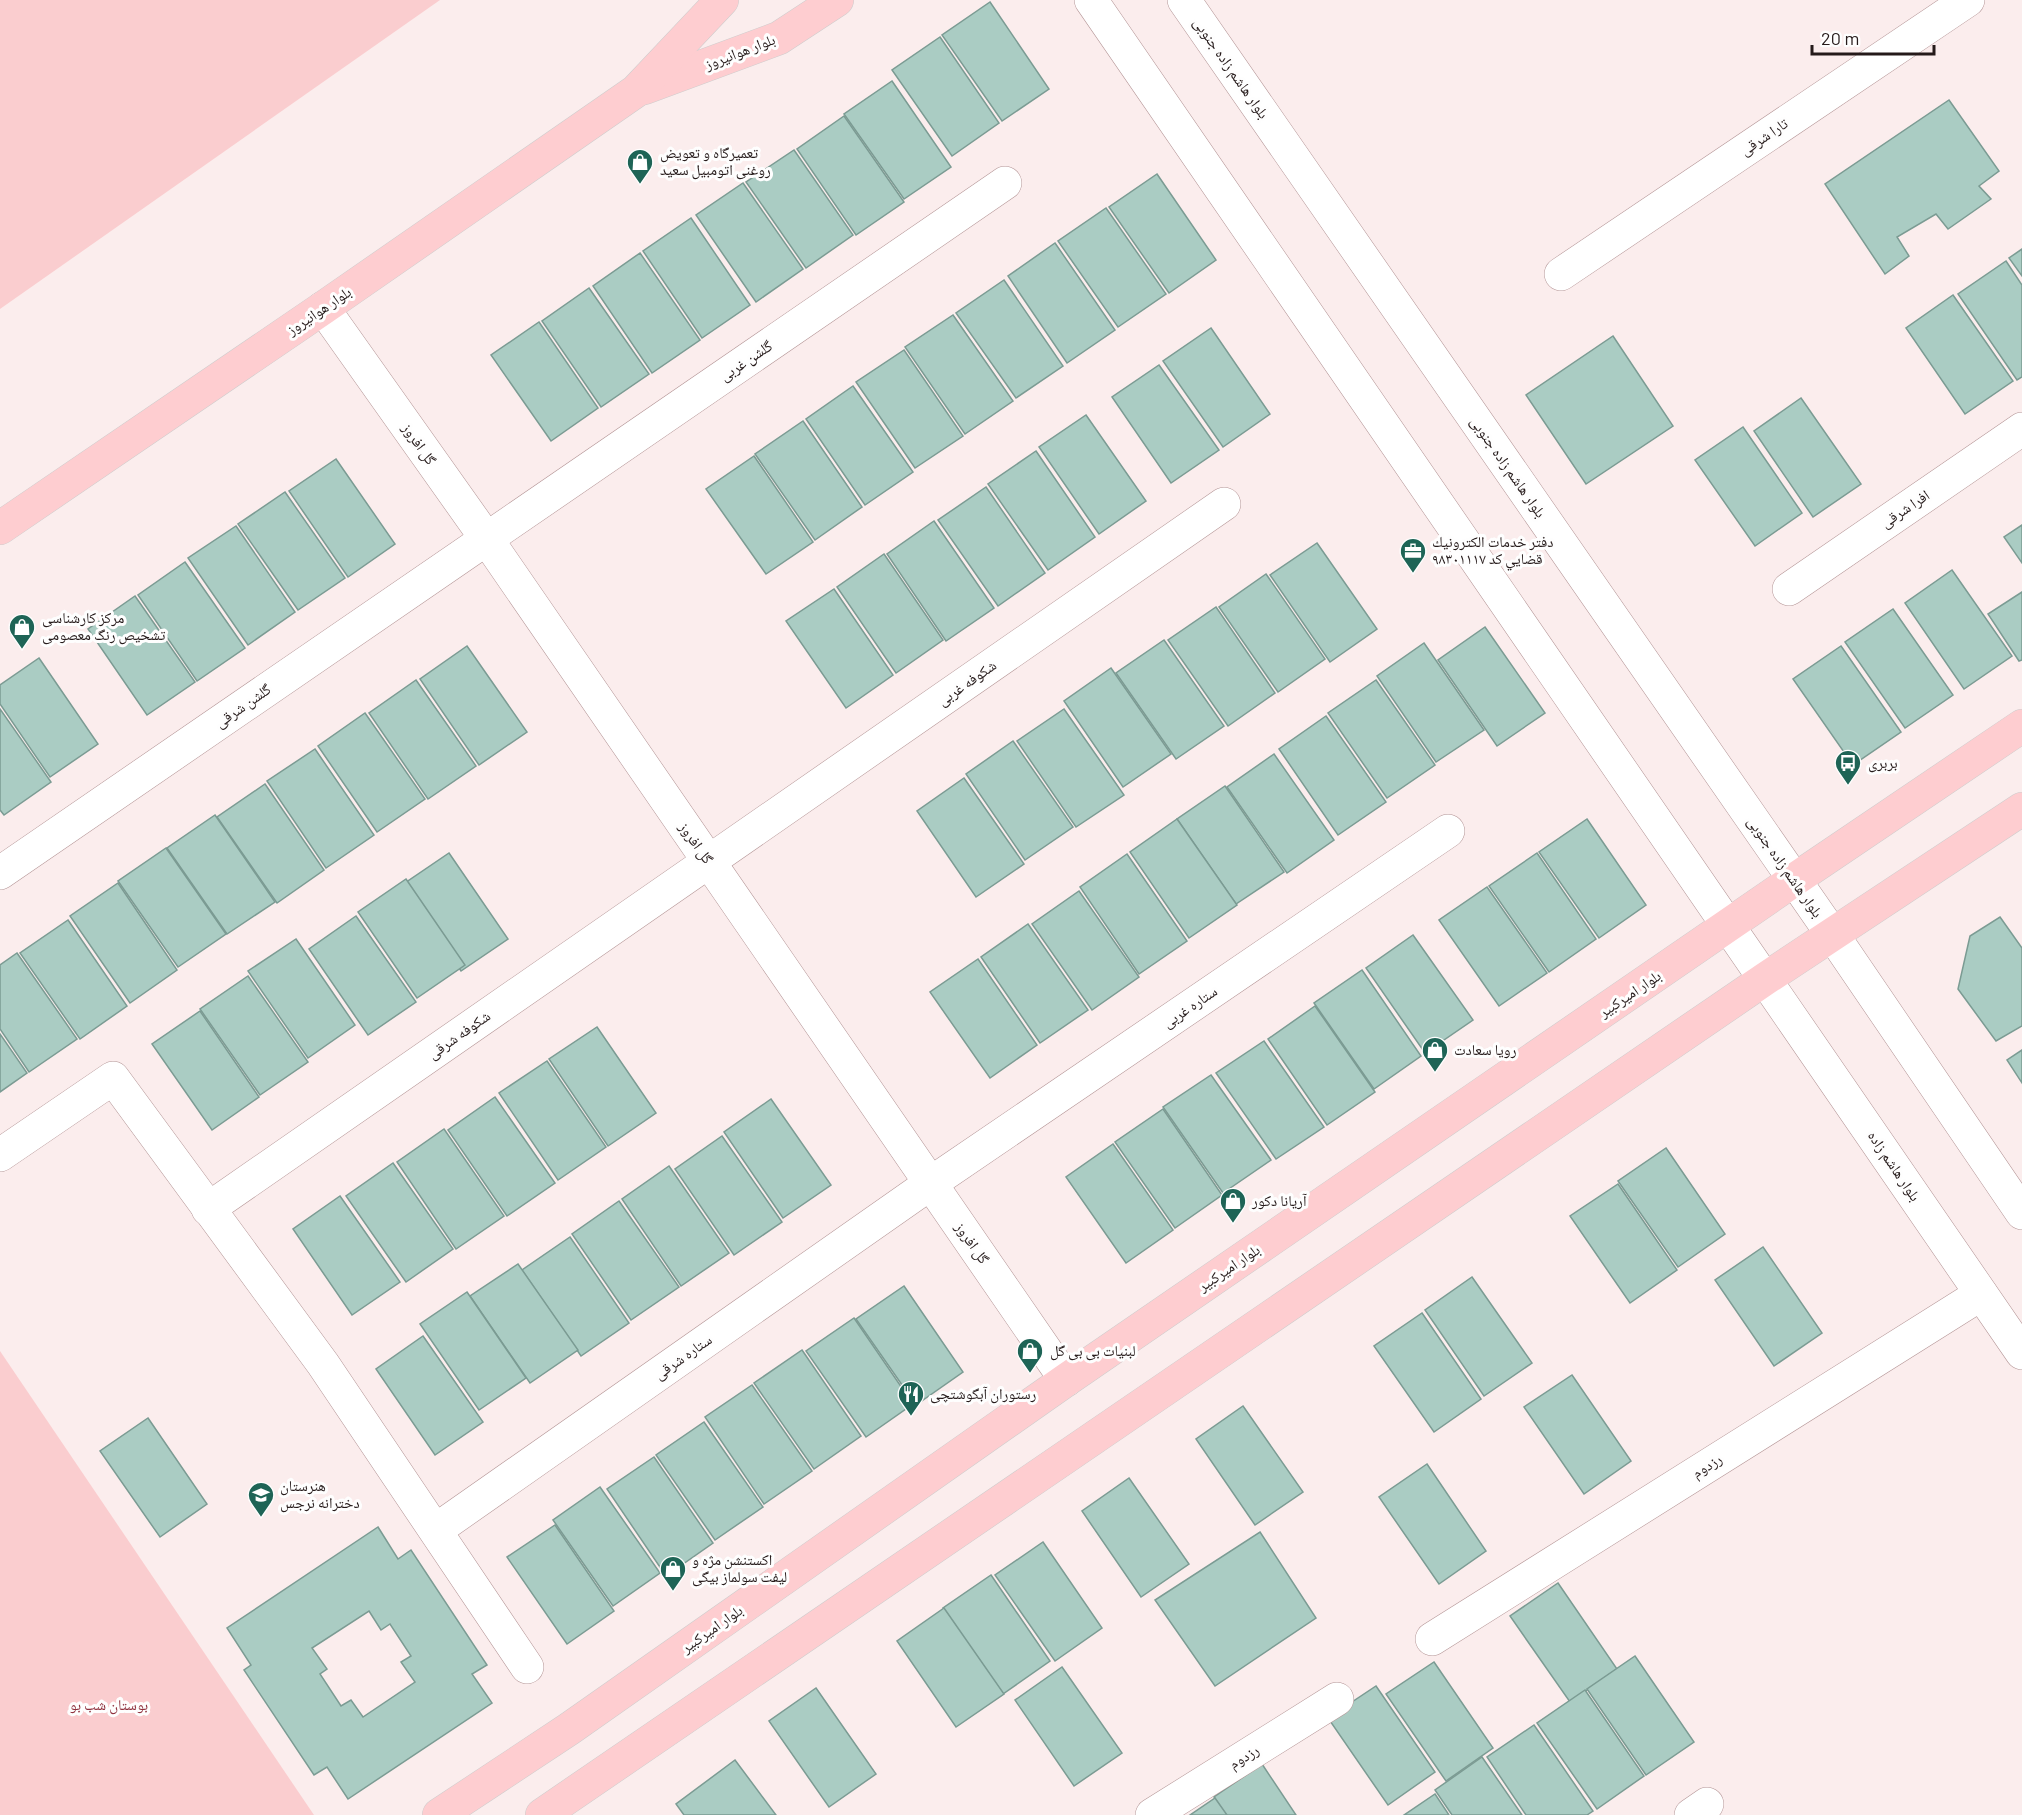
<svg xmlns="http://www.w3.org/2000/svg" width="2022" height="1815" font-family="Barlow,'Noto Naskh Arabic',sans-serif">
<rect width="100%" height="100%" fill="#fbeded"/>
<!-- green -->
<g fill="#facdcf">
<path d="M0,0H440L0,309Z"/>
<path d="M0,1351L314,1815H0Z"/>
</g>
<!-- building -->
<g fill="#aaccc3" stroke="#7b9b93" stroke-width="1.5" fill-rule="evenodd">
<path d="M990,2L1049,89L1002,121L942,35Z"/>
<path d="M940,37L999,123L952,156L892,70Z"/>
<path d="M892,81L951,167L904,199L844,114Z"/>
<path d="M1949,100L1999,171L1979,186L1991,199L1948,229L1936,214L1897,237L1909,256L1885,274L1825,184Z"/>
<path d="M844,116L904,202L856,235L797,149Z"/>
<path d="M794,150L853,235L806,268L746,182Z"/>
<path d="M1157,174L1216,260L1169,293L1109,207Z"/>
<path d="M743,183L803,269L756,302L696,215Z"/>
<path d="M1106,208L1166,294L1118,327L1058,241Z"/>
<path d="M691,218L750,305L702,338L643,251Z"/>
<path d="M1055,243L1115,330L1067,363L1008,276Z"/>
<path d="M2022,249V276L2009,258Z"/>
<path d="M640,253L700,340L652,373L593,286Z"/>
<path d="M2006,261L2022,285V377L2017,380L1958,294Z"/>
<path d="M1004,280L1063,366L1016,398L956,313Z"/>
<path d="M589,288L649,374L601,407L542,321Z"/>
<path d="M1953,295L2013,381L1965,414L1906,328Z"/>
<path d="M953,315L1013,401L965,434L905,347Z"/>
<path d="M539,322L598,408L551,441L491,355Z"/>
<path d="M1211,328L1270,414L1223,447L1163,361Z"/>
<path d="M1613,336L1673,426L1586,484L1526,395Z"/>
<path d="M904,350L963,436L915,468L856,382Z"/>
<path d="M1159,365L1219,450L1171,483L1112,397Z"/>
<path d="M853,386L913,472L865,505L806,419Z"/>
<path d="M1801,398L1861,484L1813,517L1754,431Z"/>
<path d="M1086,415L1146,501L1099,534L1039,447Z"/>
<path d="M803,421L862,507L815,540L755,454Z"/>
<path d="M1743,427L1802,513L1755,546L1695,460Z"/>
<path d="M1036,451L1095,537L1048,570L988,484Z"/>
<path d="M754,456L813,542L766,574L706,489Z"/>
<path d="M336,459L395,544L348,577L289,491Z"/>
<path d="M986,487L1045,573L998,606L938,520Z"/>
<path d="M285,492L345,578L298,610L238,524Z"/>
<path d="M934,521L994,608L946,641L887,554Z"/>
<path d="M2022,525V563L2004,537Z"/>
<path d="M236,526L295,612L248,645L188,558Z"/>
<path d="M1317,543L1377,629L1330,662L1270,575Z"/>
<path d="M884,554L943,640L896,673L837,587Z"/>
<path d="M185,562L245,648L197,681L138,595Z"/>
<path d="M1952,570L2012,656L1964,689L1905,603Z"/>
<path d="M1266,574L1325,659L1278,692L1219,607Z"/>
<path d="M834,589L893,675L846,708L786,621Z"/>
<path d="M2022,592V660L2019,661L1988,614Z"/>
<path d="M135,596L195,682L147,715L88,629Z"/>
<path d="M1216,607L1275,693L1228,726L1168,640Z"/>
<path d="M1893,609L1953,695L1905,728L1845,642Z"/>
<path d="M1485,627L1545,713L1497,746L1438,660Z"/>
<path d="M1164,640L1224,726L1176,759L1116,673Z"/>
<path d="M1424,643L1484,730L1436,762L1377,676Z"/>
<path d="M467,646L527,732L479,765L420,679Z"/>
<path d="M1841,646L1901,732L1853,765L1793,679Z"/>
<path d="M39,658L98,744L50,777L0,704V685Z"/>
<path d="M1111,668L1171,754L1123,787L1064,701Z"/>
<path d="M416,680L476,766L428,799L369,713Z"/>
<path d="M1376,680L1435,765L1387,798L1328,713Z"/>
<path d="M0,709L51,782L4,815L0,810Z"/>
<path d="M1064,709L1124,795L1076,827L1017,741Z"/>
<path d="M365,713L425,799L377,832L318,746Z"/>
<path d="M1326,716L1386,802L1338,835L1279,749Z"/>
<path d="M1013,741L1073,827L1025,860L966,774Z"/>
<path d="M315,749L374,835L326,868L267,781Z"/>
<path d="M1274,754L1334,840L1287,873L1227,787Z"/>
<path d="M964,778L1024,864L976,897L917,811Z"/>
<path d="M265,784L324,870L277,903L217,817Z"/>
<path d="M1225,786L1284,872L1236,904L1177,819Z"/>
<path d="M215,815L275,902L227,934L167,848Z"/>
<path d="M1177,819L1237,905L1189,938L1130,852Z"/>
<path d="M1587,819L1646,905L1599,938L1539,852Z"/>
<path d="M166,848L226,934L178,967L118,881Z"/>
<path d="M449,853L508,939L461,971L402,885Z"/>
<path d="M1537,853L1596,939L1549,972L1489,886Z"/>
<path d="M1127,854L1187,941L1139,974L1080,887Z"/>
<path d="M406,879L465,965L417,998L358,912Z"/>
<path d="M118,883L177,970L130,1003L70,916Z"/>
<path d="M1487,887L1547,973L1499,1006L1439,920Z"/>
<path d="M1079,891L1139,977L1092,1010L1032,924Z"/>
<path d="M356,916L416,1002L368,1035L309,949Z"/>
<path d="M2000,917L2022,948V1026L1996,1041L1958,989L1970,936Z"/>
<path d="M68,920L127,1006L80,1039L20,953Z"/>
<path d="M1028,924L1088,1010L1040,1043L981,957Z"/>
<path d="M1413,935L1473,1020L1425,1053L1366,968Z"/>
<path d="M296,939L355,1025L308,1058L248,971Z"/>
<path d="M17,953L77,1039L29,1072L0,1029V965Z"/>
<path d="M978,959L1037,1045L990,1078L930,992Z"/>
<path d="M1362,970L1421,1056L1374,1089L1314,1003Z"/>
<path d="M248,976L308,1062L260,1095L200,1009Z"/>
<path d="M1315,1006L1375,1092L1327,1125L1268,1039Z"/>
<path d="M200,1011L259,1097L212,1130L152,1044Z"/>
<path d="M597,1027L656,1113L608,1146L549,1059Z"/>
<path d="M0,1034L27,1073L0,1092Z"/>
<path d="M1264,1041L1324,1127L1276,1159L1216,1073Z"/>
<path d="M2022,1050V1083L2007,1060Z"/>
<path d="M547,1061L606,1147L558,1180L499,1093Z"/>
<path d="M1211,1075L1271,1160L1223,1193L1163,1107Z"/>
<path d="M495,1097L555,1183L507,1216L448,1130Z"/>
<path d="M771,1099L831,1185L783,1218L724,1132Z"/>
<path d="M1163,1109L1222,1195L1175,1228L1115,1142Z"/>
<path d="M444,1129L504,1216L456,1249L397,1162Z"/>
<path d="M722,1136L782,1222L734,1255L675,1169Z"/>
<path d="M1113,1144L1173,1230L1126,1263L1066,1177Z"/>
<path d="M1666,1148L1725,1234L1678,1267L1618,1181Z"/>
<path d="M393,1163L453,1249L406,1282L346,1196Z"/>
<path d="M669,1166L729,1253L681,1286L622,1199Z"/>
<path d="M1618,1184L1677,1270L1630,1303L1570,1216Z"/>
<path d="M340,1196L400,1282L352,1315L293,1229Z"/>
<path d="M619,1201L679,1287L631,1320L572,1234Z"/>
<path d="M570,1237L629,1323L581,1356L522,1270Z"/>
<path d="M1763,1247L1822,1333L1774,1366L1715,1280Z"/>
<path d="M518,1264L578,1350L530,1383L470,1296Z"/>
<path d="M1472,1277L1532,1363L1484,1396L1425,1310Z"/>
<path d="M904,1286L963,1372L916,1405L856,1319Z"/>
<path d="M467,1292L526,1378L479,1410L420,1324Z"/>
<path d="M1422,1313L1481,1399L1434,1432L1374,1346Z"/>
<path d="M854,1318L913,1404L866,1437L806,1351Z"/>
<path d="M423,1336L483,1422L435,1455L376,1369Z"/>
<path d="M802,1350L861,1436L814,1469L754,1383Z"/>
<path d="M1572,1375L1631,1461L1584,1494L1524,1407Z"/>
<path d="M752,1385L812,1471L764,1504L705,1417Z"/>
<path d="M1243,1406L1303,1492L1255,1525L1196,1439Z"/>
<path d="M148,1418L207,1504L160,1537L100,1451Z"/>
<path d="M704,1422L763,1507L715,1540L656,1455Z"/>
<path d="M654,1457L713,1543L666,1576L607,1489Z"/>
<path d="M1427,1464L1486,1551L1439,1584L1379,1497Z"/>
<path d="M1129,1478L1189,1564L1141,1597L1082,1511Z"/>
<path d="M600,1487L660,1573L613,1606L553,1520Z"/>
<path d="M555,1525L614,1611L567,1644L507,1557Z"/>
<path d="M378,1527L398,1559L411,1550L487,1665L472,1674L492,1703L348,1799L327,1767L314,1775L244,1670L251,1665L227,1628ZM369,1611L381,1630L390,1624L411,1656L401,1662L415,1682L363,1717L351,1700L341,1706L320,1674L327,1669L312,1648Z"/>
<path d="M1260,1532L1316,1618L1215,1686L1155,1600Z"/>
<path d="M1043,1542L1102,1628L1055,1661L995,1575Z"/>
<path d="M991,1575L1050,1661L1003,1694L943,1608Z"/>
<path d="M1558,1583L1617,1669L1570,1702L1510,1616Z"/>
<path d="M944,1608L1004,1694L956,1727L897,1641Z"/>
<path d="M1635,1656L1694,1742L1646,1775L1587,1689Z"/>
<path d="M1434,1662L1493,1748L1446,1781L1386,1694Z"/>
<path d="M1062,1667L1122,1753L1074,1786L1015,1700Z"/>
<path d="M1376,1686L1435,1772L1388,1805L1328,1718Z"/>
<path d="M816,1688L876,1774L829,1807L769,1721Z"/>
<path d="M1585,1690L1644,1776L1597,1809L1537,1723Z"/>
<path d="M1534,1725L1593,1811L1587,1815H1526L1487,1757Z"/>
<path d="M1482,1757L1522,1815H1452L1435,1790Z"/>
<path d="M735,1760L776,1815H684L676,1804Z"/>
<path d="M1262,1764L1296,1815H1226L1214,1797Z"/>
<path d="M1435,1794L1449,1815H1404Z"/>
<path d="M1215,1798L1227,1815H1190Z"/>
</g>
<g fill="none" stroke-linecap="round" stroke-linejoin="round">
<!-- minor casing -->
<g stroke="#b49596" stroke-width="34">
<g id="minor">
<path d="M1091,0L2022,1353"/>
<path d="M1184,0L1832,934L2022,1213"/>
<path d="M1561,274L1968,0"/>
<path d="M323,308L486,538L1066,1380"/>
<path d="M1789,589L2022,429"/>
<path d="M0,873L1005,183"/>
<path d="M0,1155L113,1078L323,1364L527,1667"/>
<path d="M208,1209L1224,504"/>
<path d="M436,1530L931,1183L1448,831"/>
<path d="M1432,1639L1981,1294"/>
<path d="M1152,1815L1337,1699"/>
<path d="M1691,1815L1707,1804"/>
</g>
</g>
<!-- major casing -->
<g stroke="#cfcdcd" stroke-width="34">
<g id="major">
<path d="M644,88L779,38L837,0"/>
<path d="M0,528L323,308L636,91L722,0"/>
<path d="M439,1815L569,1729L1066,1380L1794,880L2022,726"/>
<path d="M542,1815L1765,979L2022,809"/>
</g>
</g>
<!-- minor -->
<use href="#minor" stroke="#fff" stroke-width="33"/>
<!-- major -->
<use href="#major" stroke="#fecdd0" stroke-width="33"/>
</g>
<!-- icons -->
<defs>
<g id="shop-pin" transform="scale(1.35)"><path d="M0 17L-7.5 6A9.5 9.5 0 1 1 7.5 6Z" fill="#1e6456" stroke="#fefefe"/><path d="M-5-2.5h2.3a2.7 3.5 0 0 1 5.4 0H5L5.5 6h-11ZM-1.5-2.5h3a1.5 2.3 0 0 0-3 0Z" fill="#fff"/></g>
<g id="office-pin" transform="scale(1.35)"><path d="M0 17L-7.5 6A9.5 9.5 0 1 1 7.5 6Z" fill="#1e6456" stroke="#fefefe"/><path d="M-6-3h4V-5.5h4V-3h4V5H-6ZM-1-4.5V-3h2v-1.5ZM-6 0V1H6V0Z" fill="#fff"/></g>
<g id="bus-pin" transform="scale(1.35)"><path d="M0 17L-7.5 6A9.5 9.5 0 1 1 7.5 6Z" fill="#1e6456" stroke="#fefefe"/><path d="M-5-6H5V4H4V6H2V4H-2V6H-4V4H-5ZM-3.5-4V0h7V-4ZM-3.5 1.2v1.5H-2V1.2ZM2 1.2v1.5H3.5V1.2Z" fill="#fff"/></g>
<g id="restaurant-pin" transform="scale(1.35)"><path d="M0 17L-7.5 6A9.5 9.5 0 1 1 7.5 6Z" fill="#1e6456" stroke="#fefefe"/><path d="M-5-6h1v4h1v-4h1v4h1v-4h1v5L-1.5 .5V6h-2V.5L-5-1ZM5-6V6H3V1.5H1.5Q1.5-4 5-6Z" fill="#fff"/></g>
<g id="school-pin" transform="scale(1.35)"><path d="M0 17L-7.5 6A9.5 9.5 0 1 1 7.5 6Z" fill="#1e6456" stroke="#fefefe"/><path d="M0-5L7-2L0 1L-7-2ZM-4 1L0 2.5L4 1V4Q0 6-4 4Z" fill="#fff"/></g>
</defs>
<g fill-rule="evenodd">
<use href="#shop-pin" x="640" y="162"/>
<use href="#office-pin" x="1413" y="551"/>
<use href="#shop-pin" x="22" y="627"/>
<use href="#bus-pin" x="1848" y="763"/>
<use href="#shop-pin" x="1435" y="1050"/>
<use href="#shop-pin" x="1233" y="1201"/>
<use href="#shop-pin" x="1030" y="1351"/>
<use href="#restaurant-pin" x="911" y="1394"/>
<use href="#school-pin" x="261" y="1495"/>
<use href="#shop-pin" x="673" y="1569"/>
</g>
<g text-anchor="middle" stroke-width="6" stroke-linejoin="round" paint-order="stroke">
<!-- street labels -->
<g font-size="15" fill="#251a1a" stroke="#fefefe">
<text transform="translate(740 52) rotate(-21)" y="5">بلوار هوانیروز</text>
<text transform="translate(1231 68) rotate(55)" y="5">بلوار هاشم زاده جنوبی</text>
<text transform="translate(1764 137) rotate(-34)" y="5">تارا شرقی</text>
<text transform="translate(319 311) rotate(-34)" y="5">بلوار هوانیروز</text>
<text transform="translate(746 361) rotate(-34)" y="5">گلشن غربی</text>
<text transform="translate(419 444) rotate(55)" y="5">گل افروز</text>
<text transform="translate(1508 467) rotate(55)" y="5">بلوار هاشم زاده جنوبی</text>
<text transform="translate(1905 509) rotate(-34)" y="5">افرا شرقی</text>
<text transform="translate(967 683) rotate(-35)" y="5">شکوفه غربی</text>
<text transform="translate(243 706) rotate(-35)" y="5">گلشن شرقی</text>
<text transform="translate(696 843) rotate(55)" y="5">گل افروز</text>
<text transform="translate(1785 867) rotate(55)" y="5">بلوار هاشم زاده جنوبی</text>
<text transform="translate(1630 994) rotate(-34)" y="5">بلوار امیرکبیر</text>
<text transform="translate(1190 1007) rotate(-34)" y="5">ستاره غربی</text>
<text transform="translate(459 1035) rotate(-35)" y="5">شکوفه شرقی</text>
<text transform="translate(1894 1166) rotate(56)" y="5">بلوار هاشم زاده</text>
<text transform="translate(972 1243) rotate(55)" y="5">گل افروز</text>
<text transform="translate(1229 1268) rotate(-34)" y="5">بلوار امیرکبیر</text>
<text transform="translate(683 1357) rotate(-35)" y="5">ستاره شرقی</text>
<text transform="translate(1707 1466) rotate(-32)" y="5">رزدوم</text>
<text transform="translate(712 1629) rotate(-35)" y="5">بلوار امیرکبیر</text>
<text transform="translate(1244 1757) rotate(-32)" y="5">رزدوم</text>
</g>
<!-- poi labels -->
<g font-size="15" fill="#251a1a" stroke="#fefefe" text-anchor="start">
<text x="660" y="158">تعمیرگاه و تعویض<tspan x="660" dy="17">روغنی اتومبیل سعید</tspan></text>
<text x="1432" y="547">دفتر خدمات الكترونيك<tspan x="1432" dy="17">قضايي كد ٩٨٣٠١١١٧</tspan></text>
<text x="42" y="623">مرکز کارشناسی<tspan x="42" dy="17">تشخیص رنگ معصومی</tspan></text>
<text x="1868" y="768">بربری</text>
<text x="1454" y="1055">رویا سعادت</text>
<text x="1252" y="1206">آریانا دکور</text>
<text x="1050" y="1356">لبنیات بی بی گل</text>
<text x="930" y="1399">رستوران آبگوشتچی</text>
<text x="280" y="1491">هنرستان<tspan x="280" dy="17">دخترانه نرجس</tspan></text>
<text x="692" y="1565">اکستنشن مژه و<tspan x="692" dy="17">لیفت سولماز بیگی</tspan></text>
</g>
<!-- park labels -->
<g font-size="15" fill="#8f313e" stroke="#fefefe">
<text x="109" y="1710">بوستان شب بو</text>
</g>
</g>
<!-- scale -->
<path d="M1812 45v9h122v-9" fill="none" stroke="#251a1a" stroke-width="3"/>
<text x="1821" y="45" font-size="18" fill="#251a1a" stroke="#fefefe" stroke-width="4.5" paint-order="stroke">20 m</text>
</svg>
